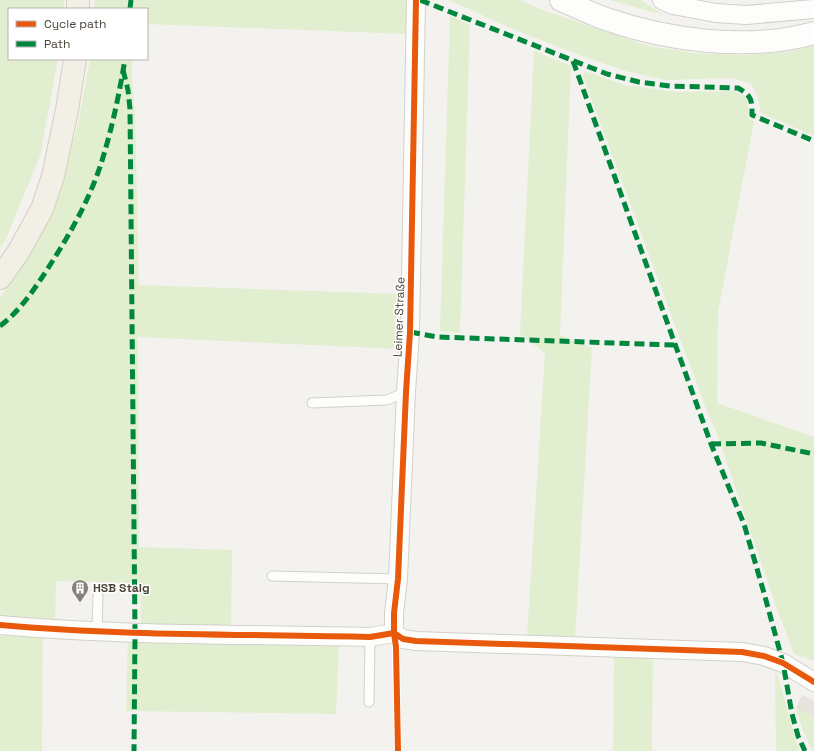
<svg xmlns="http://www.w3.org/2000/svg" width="814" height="751" font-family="'Space Grotesk',sans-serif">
<rect width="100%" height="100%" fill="#f4f2ee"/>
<!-- green -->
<g fill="#e1eecf">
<path d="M0,0H64V9H9V59H58L40,156L5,241L0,247Z"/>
<path d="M95,0H408L407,34L147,24V9H94Z"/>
<path d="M449,0H520L540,9L648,46L693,53L744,55L788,52L814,45V136L761,113L758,97L751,84L733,78L666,80L626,71L582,56L515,30Z"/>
<path d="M610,0H640L664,15L613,1Z"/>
<path d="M450,15L470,25L460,333L440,331Z"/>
<path d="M534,51L571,66L560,335L592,348L575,639L527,637L545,353L520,334Z"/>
<path d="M90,59H132V77L135,114L139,285L401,294L399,349L138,337L139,547L232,550L231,626L141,624L140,583L56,581L55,623L0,616V298L42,232L61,184L78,124Z"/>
<path d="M585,71L624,85L679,92L734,91L747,97L749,119L754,121L718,312L717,403L814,437V661L794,654L777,609L717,434L706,409L583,76Z"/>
<path d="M0,636H43L42,751H0Z"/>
<path d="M128,639L339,644L336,714L126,711Z"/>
<path d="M614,652L653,654L652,751H613Z"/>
<path d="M775,666L795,738L800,751H776Z"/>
<path d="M796,708L814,716V751H813L803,731Z"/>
</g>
<!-- parking -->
<path fill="#e6e3df" d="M802,695L814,701V716L796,708Z"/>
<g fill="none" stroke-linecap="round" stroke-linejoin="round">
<!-- service casing -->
<g stroke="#d2d0cb" stroke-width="11">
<g id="service">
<path d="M312,403L387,400L406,392"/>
<path d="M272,576L398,579"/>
<path d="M97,631L98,596"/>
<path d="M369,702L370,637"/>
</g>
</g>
<!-- minor casing -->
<g stroke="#d2d0cb" stroke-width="20">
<g id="minor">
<path d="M662,0L673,5L716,13L746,15L814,9"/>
<path d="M0,625C123,636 247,634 370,637L394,633L403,639L416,641L742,652L764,656L783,663L814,682"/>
<path d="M394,633V613L398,579L406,392L410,332L416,0"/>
</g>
</g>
<!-- tertiary casing -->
<g stroke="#d2d0cb" stroke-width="24">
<path id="tertiary" d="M561,0C576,6 591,14 606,19C669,41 749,51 814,33"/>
</g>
<!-- primary casing -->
<g stroke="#d6cebb" stroke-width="24">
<g id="primary">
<path d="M78,9V0"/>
<path d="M0,278L19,251L42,209L53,176L67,110L75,59"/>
</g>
</g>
<!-- service -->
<use href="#service" stroke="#fdfdfc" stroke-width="9"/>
<!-- minor -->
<use href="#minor" stroke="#fdfdfc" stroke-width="18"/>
<!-- tertiary -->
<use href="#tertiary" stroke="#fdfdfc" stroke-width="22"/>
<!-- primary -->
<use href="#primary" stroke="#f2efe6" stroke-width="22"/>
<!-- quiet -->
<g stroke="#00873e" stroke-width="5" stroke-dasharray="10 5" stroke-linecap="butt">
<path d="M420,0L607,74L639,82L670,86L738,88C752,96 752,100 752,115L814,141"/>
<path d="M130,9L131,0"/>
<path d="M573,61L711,444L744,524L764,593L783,663L792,714L798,736L805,751"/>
<path d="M123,70L128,90L130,109L135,633L134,751"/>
<path d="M0,326C21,310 36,287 50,265C72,231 93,193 104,154C113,124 120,90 125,59"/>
<path d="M410,332L437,337L675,345"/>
<path d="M711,444L761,443L814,454"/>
</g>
<!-- cycleway casing -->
<g stroke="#fff" stroke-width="8">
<g id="cycleway">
<path d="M0,625C123,636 247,634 370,637L394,633L403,639L416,641L742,652L764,656L783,663L814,682"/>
<path d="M398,751L396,647L394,633V613L398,579L406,392L410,332L416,0"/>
</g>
</g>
<!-- cycleway -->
<use href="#cycleway" stroke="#e8590c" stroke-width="6"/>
</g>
<!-- icons -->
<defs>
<g id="building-pin" transform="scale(0.9)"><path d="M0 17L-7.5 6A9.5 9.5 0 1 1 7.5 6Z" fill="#868178" stroke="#fff"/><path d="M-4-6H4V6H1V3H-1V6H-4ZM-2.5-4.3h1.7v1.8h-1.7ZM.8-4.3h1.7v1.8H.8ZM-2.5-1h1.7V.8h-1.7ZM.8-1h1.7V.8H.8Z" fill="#fff"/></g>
</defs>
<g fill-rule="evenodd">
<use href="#building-pin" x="80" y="588"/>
</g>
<g text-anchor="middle" stroke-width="3" stroke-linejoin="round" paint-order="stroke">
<!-- street labels -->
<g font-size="12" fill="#4b4439" stroke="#fff">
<text transform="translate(399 317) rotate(-88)" y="4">Leimer Straße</text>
</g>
<!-- poi labels -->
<g font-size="12" font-weight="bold" fill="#4b4439" stroke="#fff" text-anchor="start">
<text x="93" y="592">HSB Staig</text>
</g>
</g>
<!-- legend -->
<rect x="8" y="8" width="140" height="52" fill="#ffffff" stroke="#b7b4b0"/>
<rect x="16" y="21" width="20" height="6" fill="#e8590c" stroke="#b7b4b0"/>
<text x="44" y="28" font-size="12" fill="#4b4439">Cycle path</text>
<rect x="16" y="41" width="20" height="6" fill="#00873e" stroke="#b7b4b0"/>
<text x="44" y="48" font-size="12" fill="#4b4439">Path</text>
</svg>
